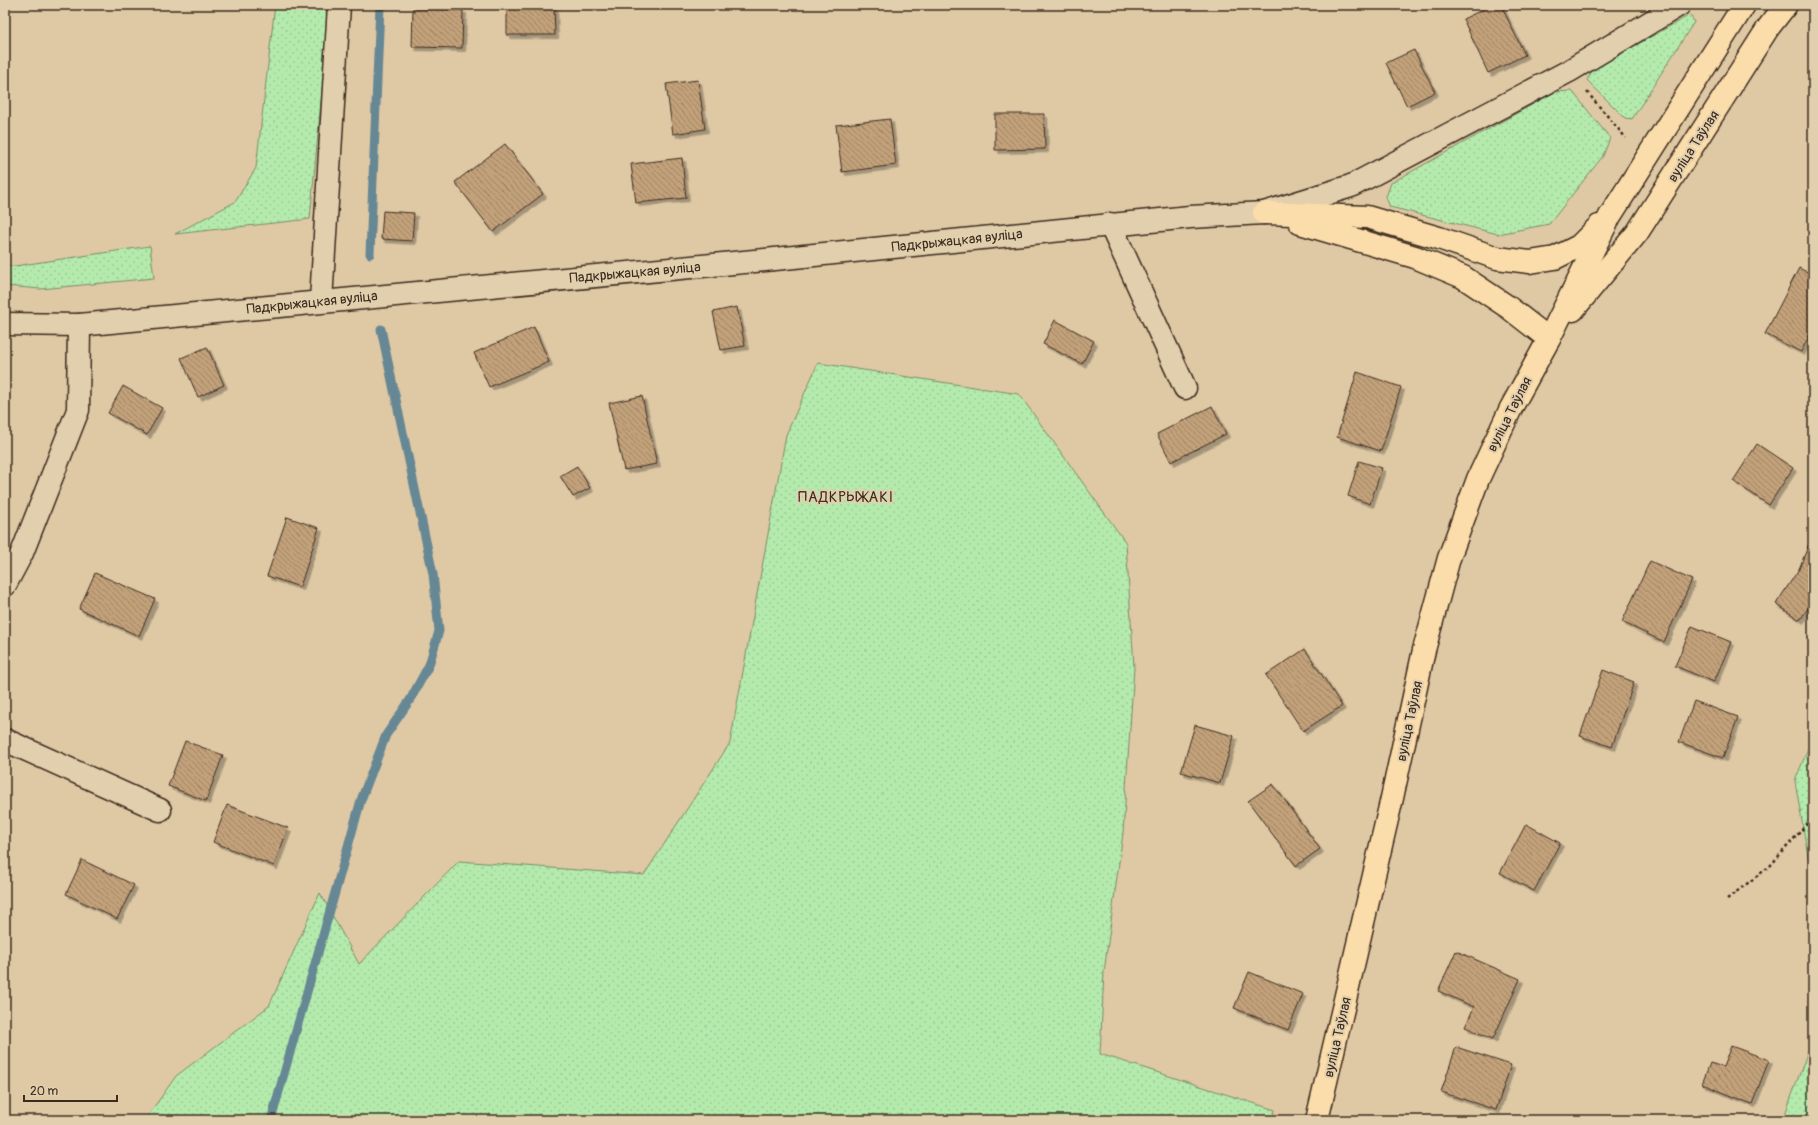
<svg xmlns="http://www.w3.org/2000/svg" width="1818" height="1125" font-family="Pangolin,sans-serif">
<defs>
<pattern id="green-dots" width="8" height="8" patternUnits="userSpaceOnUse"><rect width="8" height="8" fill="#b4ebad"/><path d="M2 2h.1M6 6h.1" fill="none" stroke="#9cca94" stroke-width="1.8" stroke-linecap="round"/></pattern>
<pattern id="building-back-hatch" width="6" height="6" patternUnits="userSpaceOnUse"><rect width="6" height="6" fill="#c2a17a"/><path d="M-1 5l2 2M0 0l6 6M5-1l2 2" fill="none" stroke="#9f8363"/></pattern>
<filter id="shadow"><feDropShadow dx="3.5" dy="3.5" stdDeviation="0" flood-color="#0004"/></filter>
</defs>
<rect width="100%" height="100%" fill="#dfc9a5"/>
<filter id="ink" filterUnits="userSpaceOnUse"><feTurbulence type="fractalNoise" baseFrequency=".025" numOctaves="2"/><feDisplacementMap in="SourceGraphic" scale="8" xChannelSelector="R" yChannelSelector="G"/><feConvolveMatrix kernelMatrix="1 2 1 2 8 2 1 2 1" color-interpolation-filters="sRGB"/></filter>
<g filter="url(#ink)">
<!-- green -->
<g fill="url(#green-dots)" stroke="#788a66">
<path d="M275,5H330L310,219L175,234L235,202L256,168Z"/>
<path d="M1690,15L1694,22L1632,119L1625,118L1587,80L1593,69Z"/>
<path d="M1572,91L1610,138L1603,156L1549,224L1498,234L1390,207L1386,197L1391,183L1555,92Z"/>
<path d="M150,246L154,278L41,289L5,286V265L15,266Z"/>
<path d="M818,363L1019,394L1126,543L1134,667L1123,833L1104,972L1100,1054L1275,1110L1271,1120H145L176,1076L269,1006L320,893L359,964L459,861L644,875L730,743L786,435Z"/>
<path d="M1813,736V885L1795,781Z"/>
<path d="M1813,1037V1120H1783Z"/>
</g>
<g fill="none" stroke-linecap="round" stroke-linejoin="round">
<!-- stream -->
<g stroke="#668794" stroke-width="9">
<path d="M370,254L380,5"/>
<path d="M271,1120L361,800L386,735L410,700L429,665L439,631L433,574L381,329"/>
</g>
</g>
<!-- building -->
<g fill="url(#building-back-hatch)" stroke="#3b2a1e" filter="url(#shadow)">
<path d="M507,5H554L555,35H507Z"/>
<path d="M1492,5H1501L1525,55L1488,73L1463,19Z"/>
<path d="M413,8L463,10L462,48L412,47Z"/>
<path d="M1414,50L1435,92L1407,106L1386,63Z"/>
<path d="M698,80L705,129L673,134L666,84Z"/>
<path d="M995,114H1044L1045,149L995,150Z"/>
<path d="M890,119L896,165L842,172L836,125Z"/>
<path d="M505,144L543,194L493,232L455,182Z"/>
<path d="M682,158L686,198L636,203L631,164Z"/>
<path d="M383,211L414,213L412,241L381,239Z"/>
<path d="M1799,268L1813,275V328L1801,352L1765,334Z"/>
<path d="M737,307L745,346L721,350L713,312Z"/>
<path d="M1055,320L1094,341L1082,364L1043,344Z"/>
<path d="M534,327L549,362L489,387L474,353Z"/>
<path d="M207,347L224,385L198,397L181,358Z"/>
<path d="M1357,372L1401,387L1381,451L1337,437Z"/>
<path d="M123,386L162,408L147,435L108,413Z"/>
<path d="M642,396L657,464L624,470L609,403Z"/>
<path d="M1212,406L1226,434L1171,462L1157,434Z"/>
<path d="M1757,444L1793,468L1769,505L1733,481Z"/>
<path d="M1359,461L1382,468L1370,504L1348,496Z"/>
<path d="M577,466L590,488L573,497L560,476Z"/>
<path d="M287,517L319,528L300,587L267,576Z"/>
<path d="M1813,534V601L1800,620L1776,604L1799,569Z"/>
<path d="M1650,561L1692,580L1664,642L1622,622Z"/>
<path d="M95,573L155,599L139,636L79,609Z"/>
<path d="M1692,626L1731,642L1714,682L1675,666Z"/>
<path d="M1305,649L1342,706L1303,731L1266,675Z"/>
<path d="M1603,670L1634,682L1612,747L1580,736Z"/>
<path d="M1694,701L1738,717L1723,758L1679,742Z"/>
<path d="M1195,725L1234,736L1220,783L1181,772Z"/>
<path d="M185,741L223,755L206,801L168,786Z"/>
<path d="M1273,784L1320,849L1296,866L1248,801Z"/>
<path d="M227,805L288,828L274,866L213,842Z"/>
<path d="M1526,824L1560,843L1534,891L1500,873Z"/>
<path d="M82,860L134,885L117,919L66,894Z"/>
<path d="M1456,951L1520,979L1493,1039L1465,1027L1474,1007L1438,991Z"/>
<path d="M1249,972L1303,994L1288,1030L1234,1008Z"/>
<path d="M1731,1046L1769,1060L1752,1104L1702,1084L1710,1063L1723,1067Z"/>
<path d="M1456,1047L1511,1065L1496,1110L1441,1092Z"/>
</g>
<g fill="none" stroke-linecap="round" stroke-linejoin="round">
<!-- minor casing -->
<g stroke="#3b2a1e" stroke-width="25">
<g id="minor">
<path d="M1110,224L1185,388"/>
<path d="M321,301L339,5"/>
<path d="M5,324L79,325L765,260L1190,217L1264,213L1351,186L1569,71L1679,5"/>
<path d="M5,585L22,553L78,410L79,325"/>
<path d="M5,740L160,810"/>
</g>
</g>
<!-- major casing -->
<g stroke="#3b2a1e" stroke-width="25">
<g id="major">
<path d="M1264,213L1367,217L1439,238L1497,258L1530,262L1555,258L1579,246L1599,226"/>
<path d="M1300,223L1415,257L1463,277L1508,307L1549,339"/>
<path d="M1573,310L1637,233L1768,28L1786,5"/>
<path d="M1317,1120L1392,798L1424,650L1449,558L1478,479L1511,408L1549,339L1610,216L1744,5"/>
</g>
</g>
<!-- path -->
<g stroke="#3b2a1e" stroke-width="2.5" stroke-dasharray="3 3" stroke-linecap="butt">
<path d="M1587,92L1626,138"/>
<path d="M1727,899L1770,866L1813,817"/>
</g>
<!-- minor -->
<use href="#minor" stroke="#e2cfad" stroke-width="22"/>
<!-- major -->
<use href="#major" stroke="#fbddab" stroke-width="22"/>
</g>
</g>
<g text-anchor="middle" stroke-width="4" stroke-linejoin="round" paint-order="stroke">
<!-- street labels -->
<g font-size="14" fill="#3b2a1e" stroke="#e2cfad">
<text transform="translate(1693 146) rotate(-57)" y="5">вуліца Таўлая</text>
<text transform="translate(957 240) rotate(-6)" y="5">Падкрыжацкая вуліца</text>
<text transform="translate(635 272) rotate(-5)" y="5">Падкрыжацкая вуліца</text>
<text transform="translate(312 302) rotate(-6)" y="5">Падкрыжацкая вуліца</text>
<text transform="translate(1509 414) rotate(-63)" y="5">вуліца Таўлая</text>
<text transform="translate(1409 721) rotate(-78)" y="5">вуліца Таўлая</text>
<text transform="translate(1337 1037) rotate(-77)" y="5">вуліца Таўлая</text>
</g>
<!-- neighbourhood labels -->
<g font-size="15" letter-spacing="1" fill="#3b2a1e" stroke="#e2cfad">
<text x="846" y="502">ПАДКРЫЖАКІ</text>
</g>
</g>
<!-- margin -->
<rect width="1818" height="1125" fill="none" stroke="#e2cfad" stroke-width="20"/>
<rect x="10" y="10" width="1798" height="1105" fill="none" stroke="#3b2a1e" stroke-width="1.5" filter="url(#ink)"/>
<!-- scale -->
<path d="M24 1095v6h93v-6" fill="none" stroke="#3b2a1e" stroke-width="2"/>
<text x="30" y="1095" font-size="12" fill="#3b2a1e" stroke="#e2cfad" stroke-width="3" paint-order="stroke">20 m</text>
</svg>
